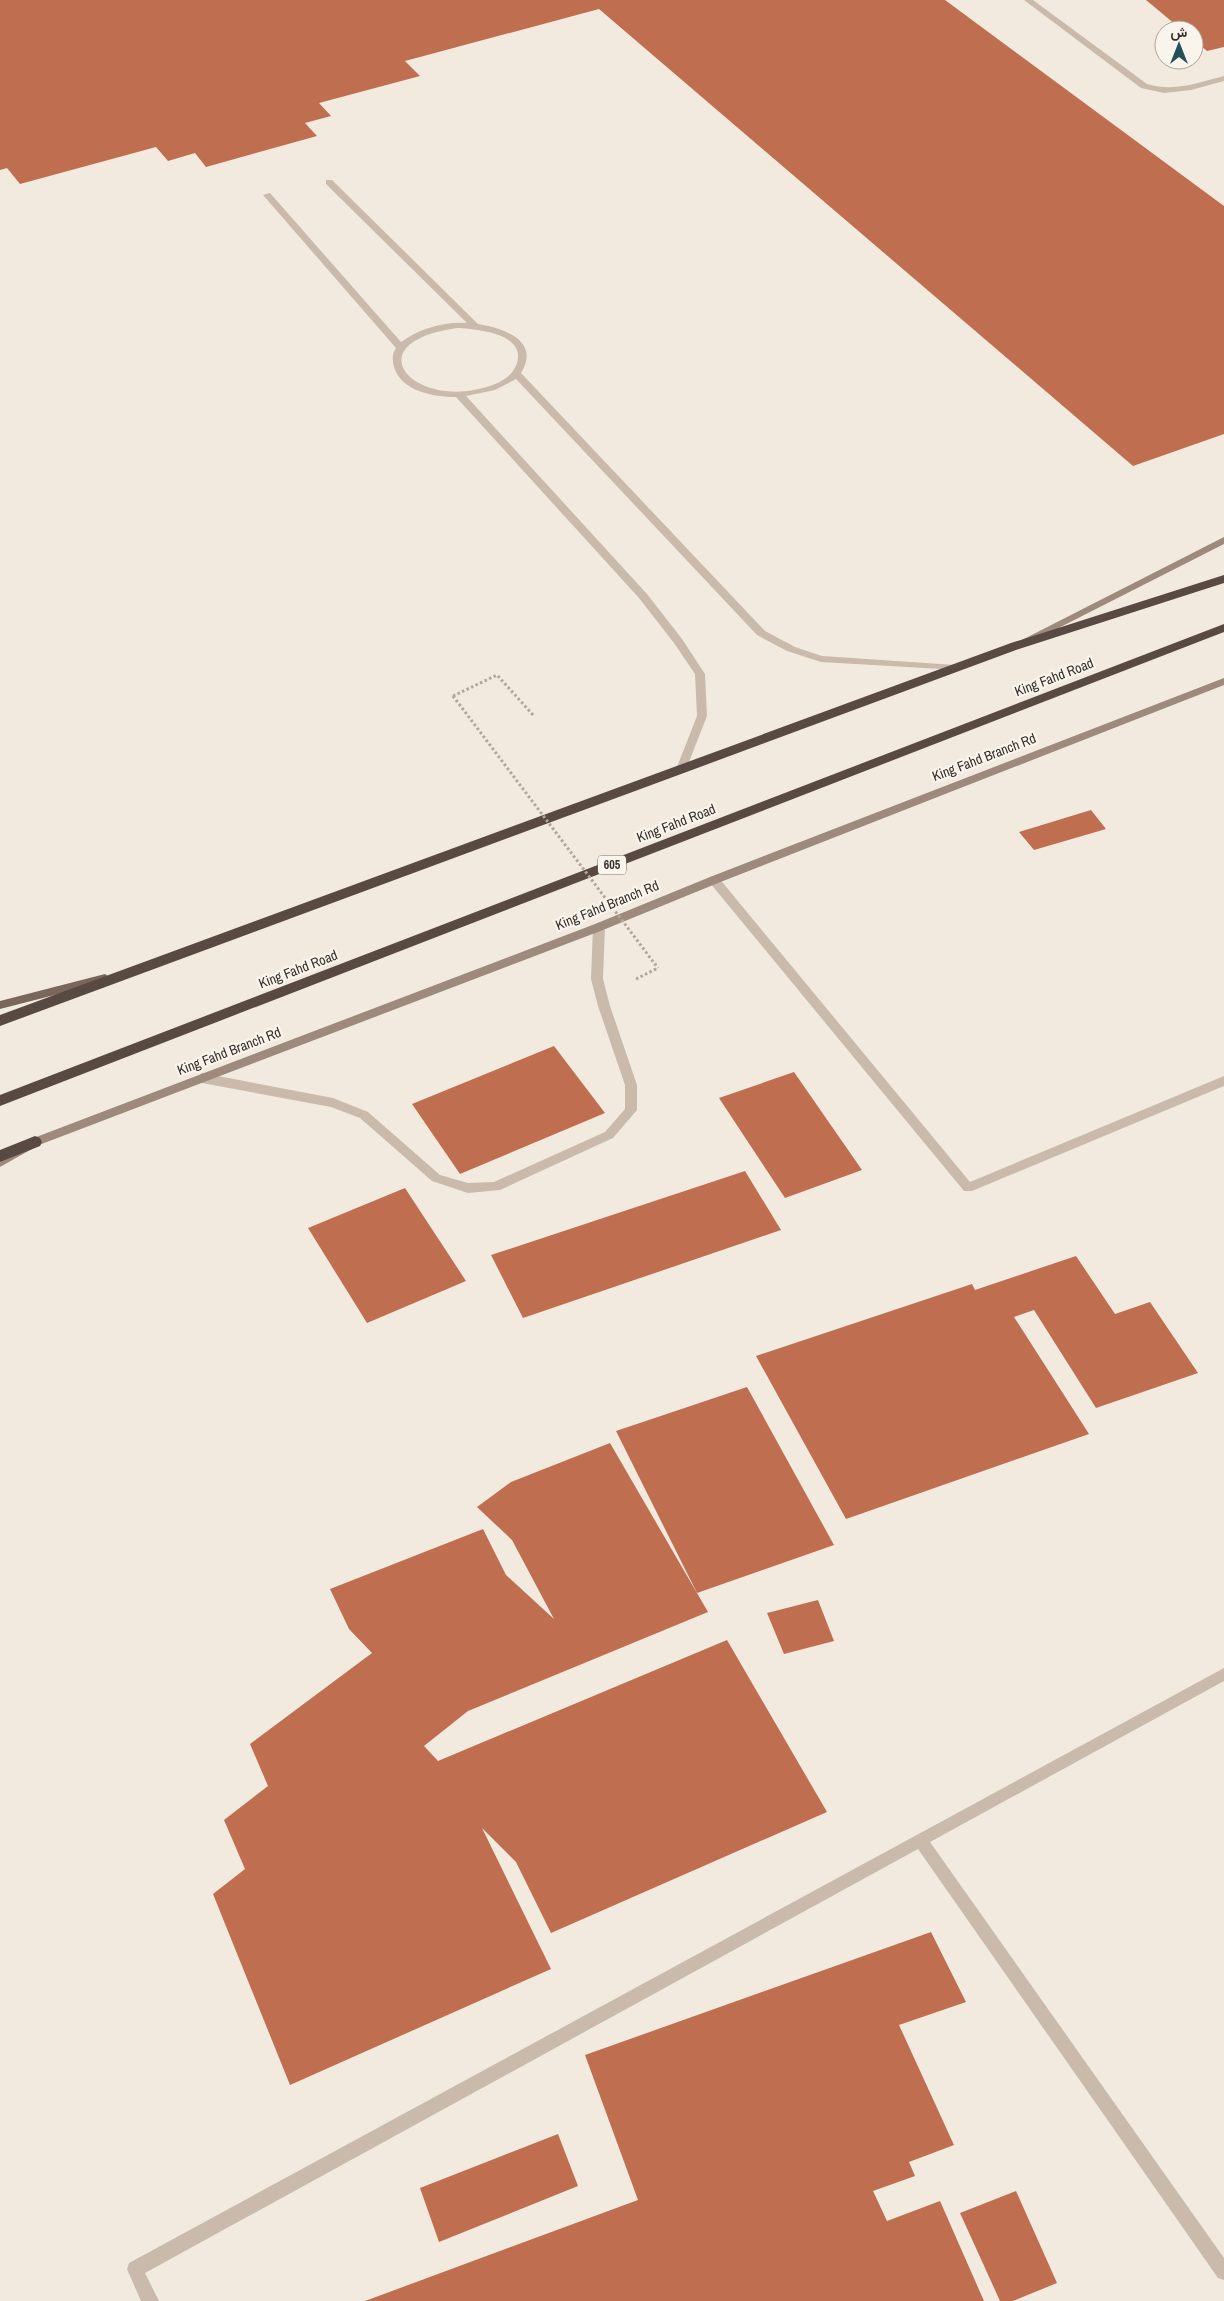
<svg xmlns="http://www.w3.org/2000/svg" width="1224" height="2301" font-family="'Archivo Narrow',Vazirmatn,sans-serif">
<rect width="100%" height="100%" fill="#f2eadf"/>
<!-- building -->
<g fill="#bf6f50">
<path d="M0,0H945L1224,206V434L1133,466L599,9L405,61L420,76L319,103L331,116L305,123L317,136L206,167L195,153L168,161L156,147L20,184L7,168L0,170Z"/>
<path d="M1146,0H1224V47L1207,51L1194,40V30H1182Z"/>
<path d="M1091,810L1106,829L1034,850L1019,832Z"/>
<path d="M554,1046L605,1113L460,1174L412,1104Z"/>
<path d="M794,1072L862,1170L785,1198L719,1098Z"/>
<path d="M745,1171L781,1230L523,1318L491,1255Z"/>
<path d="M405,1188L466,1281L367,1323L308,1228Z"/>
<path d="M1076,1256L1115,1314L1150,1302L1198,1373L1096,1408L1034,1310L1014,1317L1089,1434L846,1519L756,1356L972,1284L975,1290Z"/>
<path d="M747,1387L834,1545L697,1593L616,1431Z"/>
<path d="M610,1443L708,1612L468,1711L424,1746L438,1761L727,1640L827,1812L551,1933L516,1862L482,1828L551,1969L290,2085L213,1894L245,1869L224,1820L268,1786L250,1744L372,1653L349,1629L330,1589L483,1529L506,1575L554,1619L512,1540L477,1507L511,1482Z"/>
<path d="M818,1600L834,1641L784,1654L767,1613Z"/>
<path d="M931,1932L966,2002L899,2025L954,2145L909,2162L915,2176L873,2191L887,2221L940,2201L984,2301H365L638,2200L585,2055Z"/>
<path d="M558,2134L578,2186L439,2242L420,2188Z"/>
<path d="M1016,2191L1057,2283L1013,2301H1000L960,2213Z"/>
</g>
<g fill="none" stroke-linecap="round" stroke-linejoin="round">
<!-- path -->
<g stroke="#b5a596" stroke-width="3" stroke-dasharray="2.5 2.5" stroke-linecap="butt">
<path d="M453,696L497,675L534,716"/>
<path d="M636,979L658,968"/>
</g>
<!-- service -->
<g fill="#c9baac" fill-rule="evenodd">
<path d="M1024,0H1033L1147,84C1176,92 1196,83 1224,76V81L1191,90L1164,93L1141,88Z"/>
<path d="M326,180H332L478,324C504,328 541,341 521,373L765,631L795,647L822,656L955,665L960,668L959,670L821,662L787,651L757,635L516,379L495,390L466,396L647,594L682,639L705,674L707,716L687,767L686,770H678L677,767L697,716L695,674L674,643L639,598L456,397C433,397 401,391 394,367C392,360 392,354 396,348L263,195L270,193L401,342C419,329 444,321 467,323L326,184ZM457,328C476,329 526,333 517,363C514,373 505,380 495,384C417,415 350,343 457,328Z"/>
<path d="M599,923L605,927L603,979L610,1006L637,1085V1110L613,1138L500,1190L468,1193L432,1181L360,1118L331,1107L202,1083L196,1078L202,1073L333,1098L368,1112L440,1175L468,1183L494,1182L605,1132L625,1109V1085L598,1006L591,979L593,927Z"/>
</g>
<!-- minor -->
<g fill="#c9baac" fill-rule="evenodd">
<path d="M714,876L718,877L970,1182L1224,1076V1086L972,1191H964L710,883L708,880L710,877Z"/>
<path d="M1224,1668V1681L930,1842L1224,2258V2280L1218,2278L918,1849L145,2273L159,2301H141L127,2269L129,2263Z"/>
</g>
<!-- secondary -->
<g fill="#9d8a7d" fill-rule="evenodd">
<path d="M1224,537V544L1025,645H1017L1016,643Z"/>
<path d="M1224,678V685L718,883L603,930L39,1145L0,1167V1156L31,1139L595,924L710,877Z"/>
</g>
<!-- primary -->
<path fill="#79675c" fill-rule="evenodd" d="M105,974L111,978L109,981L0,1009V1001Z"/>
<!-- motorway -->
<g fill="#584a42" fill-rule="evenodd">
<path d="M1224,575V583L1019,649L0,1026V1015L1011,643Z"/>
<path d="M1224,624V632L0,1106V1095Z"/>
<path d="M35,1136L40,1138L42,1142L40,1146L0,1162V1150Z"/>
</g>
<!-- path-bridge -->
<path stroke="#b5a596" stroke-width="3" stroke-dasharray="2.5 2.5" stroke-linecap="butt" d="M453,696L658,968"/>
</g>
<g text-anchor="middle" stroke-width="4.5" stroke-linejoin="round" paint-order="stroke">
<!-- shield labels -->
<rect fill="#f9f4ec" stroke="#726a64" stroke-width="1" x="598" y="855.5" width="28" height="19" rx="4"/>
<g font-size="12" font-weight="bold" fill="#382f2a">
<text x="612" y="869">605</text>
</g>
<!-- street labels -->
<g font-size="14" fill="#382f2a" stroke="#f9f4ec">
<text transform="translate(1054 677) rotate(-21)" y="5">King Fahd Road</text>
<text transform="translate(984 757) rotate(-21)" y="5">King Fahd Branch Rd</text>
<text transform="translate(676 823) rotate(-21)" y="5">King Fahd Road</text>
<text transform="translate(607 905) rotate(-22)" y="5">King Fahd Branch Rd</text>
<text transform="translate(298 969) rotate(-21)" y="5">King Fahd Road</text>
<text transform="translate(229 1051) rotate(-21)" y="5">King Fahd Branch Rd</text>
</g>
</g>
<!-- north arrow -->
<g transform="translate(1179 45)"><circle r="24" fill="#f9f4ec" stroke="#aca59e"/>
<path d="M0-4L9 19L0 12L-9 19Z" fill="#225257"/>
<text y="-8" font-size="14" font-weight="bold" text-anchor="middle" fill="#382f2a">ش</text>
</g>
</svg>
